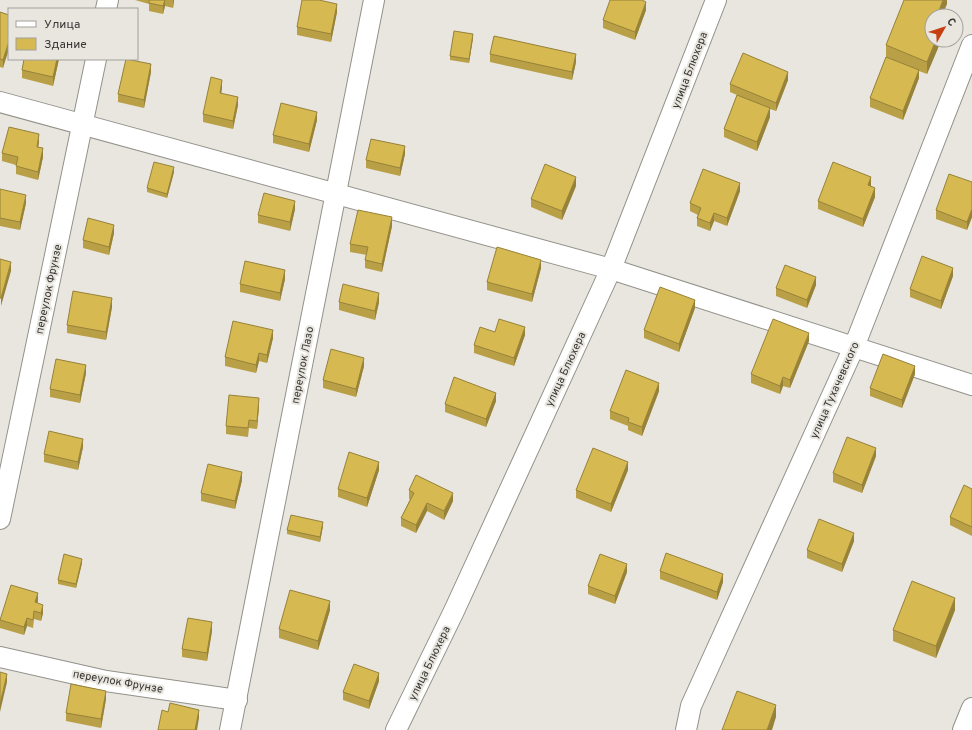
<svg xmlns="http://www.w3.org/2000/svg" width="972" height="730" font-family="Overpass,sans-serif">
<rect width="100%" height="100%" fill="#e8e6df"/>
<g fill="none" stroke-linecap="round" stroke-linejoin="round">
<!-- street casing -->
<g stroke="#92918a" stroke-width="22">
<g id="street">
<path d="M106,9L108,0"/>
<path d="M0,102L611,269L972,385"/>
<path d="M0,519L96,59"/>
<path d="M0,657L106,681L237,700"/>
<path d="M230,730L374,0"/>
<path d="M396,730L454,611L611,269L716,0"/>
<path d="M686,730L691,706L854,347L972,45"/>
<path d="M963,730L972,708"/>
</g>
</g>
<!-- street -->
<use href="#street" stroke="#fff" stroke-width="20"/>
</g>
<!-- wall -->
<g fill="#b99f46">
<path d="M135,0H174L173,8L165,6L163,14L149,11V4Z"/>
<path d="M947,0V4L932,16L941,41L927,74L919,71V78L903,120L870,107V98L886,57V45Z"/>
<path d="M646,10L635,40L603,28V20Z"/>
<path d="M0,12L9,15L3,68L0,67Z"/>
<path d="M337,12L331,42L297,35V27Z"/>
<path d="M473,38L469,63L450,60V56Z"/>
<path d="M490,54L576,62L572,80L490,62Z"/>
<path d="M24,59H59L53,86L22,78V70Z"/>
<path d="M151,72L144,108L118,102V94Z"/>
<path d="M788,80L776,111L770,109V117L757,151L724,137V129L737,95L730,92V84Z"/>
<path d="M222,88L221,93L238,105L233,129L203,122V114Z"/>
<path d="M317,120L309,152L273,143V135Z"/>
<path d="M39,142L38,147L43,157L38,180L16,174V165L2,161V153Z"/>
<path d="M405,154L400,176L366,168V160Z"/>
<path d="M174,172L167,198L147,192V188Z"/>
<path d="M972,182V217L967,230L936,219V210Z"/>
<path d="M576,186L562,220L531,207V199Z"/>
<path d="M870,186L875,197L863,227L818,209V201L871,186Z"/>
<path d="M0,189L26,203L20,230L0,226Z"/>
<path d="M740,191L727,226L714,221L710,231L697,226V218L698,215L690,211V203Z"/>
<path d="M295,209L290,231L258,223V215Z"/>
<path d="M392,226L382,272L365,268V260L367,255L350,252V244Z"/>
<path d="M114,233L109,255L83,248V240Z"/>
<path d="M541,268L532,302L487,290V282Z"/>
<path d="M953,276L941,309L910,297V289Z"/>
<path d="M285,279L280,301L240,292V284Z"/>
<path d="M816,285L807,308L776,296V288Z"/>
<path d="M339,302H379L375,320L339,310Z"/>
<path d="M112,307L106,340L67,333V325Z"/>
<path d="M695,308L679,352L644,338V330Z"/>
<path d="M495,332L525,335L514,366L474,353V345Z"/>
<path d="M273,338L267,363L259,361L256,373L225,366V357Z"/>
<path d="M809,341L790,388L783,386L780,394L751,383V374Z"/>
<path d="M364,366L356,397L323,388V380Z"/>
<path d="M86,373L80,403L50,397V389Z"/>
<path d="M915,374L902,408L870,396V388Z"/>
<path d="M659,391L642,436L628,430V426L610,419V411Z"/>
<path d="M496,401L486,427L445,412V404Z"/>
<path d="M259,406L257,429L249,428L248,437L226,434V426Z"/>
<path d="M83,447L78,470L44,462V454Z"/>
<path d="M876,456L862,493L833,482V473Z"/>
<path d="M379,470L367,507L338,497V489Z"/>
<path d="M628,470L611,512L576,498V490Z"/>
<path d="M242,480L235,509L201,501V493Z"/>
<path d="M972,489V536L950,525V517Z"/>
<path d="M409,490L453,501L444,520L427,511L416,533L401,526V518L410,499H409Z"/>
<path d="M323,526L320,542L287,534V530Z"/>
<path d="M854,541L842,572L807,558V550Z"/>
<path d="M82,563L76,588L58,584V580Z"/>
<path d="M660,571L723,582L717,600L660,579Z"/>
<path d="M627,572L615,604L588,594V586Z"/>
<path d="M38,601L37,603L43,613L41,621L34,619L33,628L27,626L24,635L0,628V620Z"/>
<path d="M330,610L318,650L279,638V629Z"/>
<path d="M955,610L936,658L893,641V630Z"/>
<path d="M212,631L207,661L182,657V649Z"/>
<path d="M379,681L369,709L343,700V692Z"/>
<path d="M106,699L101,728L66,721V713Z"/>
</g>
<!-- shaded-wall -->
<g fill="#968239">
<path d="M165,0V6L163,14V6Z"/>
<path d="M173,0H174L173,8Z"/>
<path d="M943,0H947V4L942,16H937Z"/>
<path d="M646,2V10L635,40V32Z"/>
<path d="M337,4V12L331,42V34Z"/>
<path d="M473,34V38L469,63V59Z"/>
<path d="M936,40H941V41L927,74V62Z"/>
<path d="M9,41V49L3,68V60Z"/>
<path d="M576,54V62L572,80V72Z"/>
<path d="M57,59H59L53,86V77Z"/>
<path d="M151,64V72L144,108V100Z"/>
<path d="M919,70V78L903,120V111Z"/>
<path d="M788,72V80L776,111V103Z"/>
<path d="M222,80V88L220,101V93Z"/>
<path d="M238,97V105L233,129V121Z"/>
<path d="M770,108V117L757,151V142Z"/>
<path d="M317,112V120L309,152V144Z"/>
<path d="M39,134V142L37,155V147Z"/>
<path d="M405,146V154L400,176V168Z"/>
<path d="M43,148V157L38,180V172Z"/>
<path d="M174,167V172L167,198V194Z"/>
<path d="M576,177V186L562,220V211Z"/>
<path d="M871,177V186L868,194V185Z"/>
<path d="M740,183V191L727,226V218Z"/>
<path d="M875,188V197L863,227V219Z"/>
<path d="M26,195V203L20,230V222Z"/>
<path d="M295,201V209L290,231V222Z"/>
<path d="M972,209V217L967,230V222Z"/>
<path d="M714,213V221L710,231V223Z"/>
<path d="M392,217V226L382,272V264Z"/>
<path d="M114,225V233L109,255V247Z"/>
<path d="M541,260V268L532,302V294Z"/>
<path d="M11,262V271L1,306V298Z"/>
<path d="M953,268V276L941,309V301Z"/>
<path d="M285,270V279L280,301V293Z"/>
<path d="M816,277V285L807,308V300Z"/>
<path d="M379,293V302L375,320V311Z"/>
<path d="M112,298V307L106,340V332Z"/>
<path d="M695,300V308L679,352V344Z"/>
<path d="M525,327V335L514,366V358Z"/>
<path d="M273,330V338L267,363V355Z"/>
<path d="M809,333V341L790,388V380Z"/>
<path d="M259,353V361L256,373V365Z"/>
<path d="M364,358V366L356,397V389Z"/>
<path d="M86,365V373L80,403V395Z"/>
<path d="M915,366V374L902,408V400Z"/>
<path d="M783,377V386L780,394V386Z"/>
<path d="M659,383V391L642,436V427Z"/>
<path d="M496,393V401L486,427V419Z"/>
<path d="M259,398V406L257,429V421Z"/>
<path d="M83,439V447L78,470V462Z"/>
<path d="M876,448V456L862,493V485Z"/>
<path d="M379,462V470L367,507V498Z"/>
<path d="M628,462V470L611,512V504Z"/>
<path d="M242,472V480L235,509V501Z"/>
<path d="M453,493V501L444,520V511Z"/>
<path d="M427,503V511L416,533V525Z"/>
<path d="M323,522V526L320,542V537Z"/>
<path d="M854,533V541L842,572V564Z"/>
<path d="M82,559V563L76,588V584Z"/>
<path d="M627,564V572L615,604V596Z"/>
<path d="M723,574V582L717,600V592Z"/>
<path d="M38,593V601L35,610V602Z"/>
<path d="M955,598V610L936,658V646Z"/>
<path d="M330,601V610L318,650V641Z"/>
<path d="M43,605V613L41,621V613Z"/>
<path d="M27,618V626L24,635V627Z"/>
<path d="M212,622V631L207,661V653Z"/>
<path d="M379,673V681L369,709V701Z"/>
<path d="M7,674V682L0,712V704Z"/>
<path d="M106,691V699L101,728V719Z"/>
<path d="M776,705V717L772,730H767Z"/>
<path d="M199,710V718L197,730H195Z"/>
</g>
<!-- building -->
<g fill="#d7b951" stroke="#968239">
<path d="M149,0H165L163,6L149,3Z"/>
<path d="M302,0H319L337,4L331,34L297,27Z"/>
<path d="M610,0H642L646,2L635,32L603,20Z"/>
<path d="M904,0H943L937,16H932V40H936L927,62L886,45Z"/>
<path d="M0,12L9,15V41L3,60L0,59Z"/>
<path d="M454,31L473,34L469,59L450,56Z"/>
<path d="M494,36L576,54L572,72L490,54Z"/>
<path d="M743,53L788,72L776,103L730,84Z"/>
<path d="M886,57L919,70L903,111L870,98Z"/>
<path d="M24,59H57L53,77L22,70Z"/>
<path d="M126,59L151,64L144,100L118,94Z"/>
<path d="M211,77L222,80L220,93L238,97L233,121L203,114Z"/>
<path d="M737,95L770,108L757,142L724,129Z"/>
<path d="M281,103L317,112L309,144L273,135Z"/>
<path d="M9,127L39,134L37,147L43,148L38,172L16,166L18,157L2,153Z"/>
<path d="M371,139L405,146L400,168L366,160Z"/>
<path d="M154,162L174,167L167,194L147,188Z"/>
<path d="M833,162L871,177L868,185L875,188L863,219L818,201Z"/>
<path d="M545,164L576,177L562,211L531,199Z"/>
<path d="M703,169L740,183L727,218L714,213L710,223L697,218L701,208L690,203Z"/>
<path d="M949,174L972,182V209L967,222L936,210Z"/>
<path d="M0,189L26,195L20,222L0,218Z"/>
<path d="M264,193L295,201L290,222L258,215Z"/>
<path d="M358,210L392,217L382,264L365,260L368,247L350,244Z"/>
<path d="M88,218L114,225L109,247L83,240Z"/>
<path d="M497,247L541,260L532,294L487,282Z"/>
<path d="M922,256L953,268L941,301L910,289Z"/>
<path d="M0,259L11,262L1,298H0Z"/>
<path d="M245,261L285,270L280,293L240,284Z"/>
<path d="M785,265L816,277L807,300L776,288Z"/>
<path d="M343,284L379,293L375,311L339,302Z"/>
<path d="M660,287L695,300L679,344L644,330Z"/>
<path d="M73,291L112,298L106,332L67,325Z"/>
<path d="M499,319L525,327L514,358L474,345L480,327L495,332Z"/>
<path d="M773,319L809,333L790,380L783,377L780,386L751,374Z"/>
<path d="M233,321L273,330L267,355L259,353L256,365L225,357Z"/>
<path d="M331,349L364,358L356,389L323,380Z"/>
<path d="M883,354L915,366L902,400L870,388Z"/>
<path d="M56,359L86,365L80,395L50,389Z"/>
<path d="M626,370L659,383L642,427L628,422L629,418L610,411Z"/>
<path d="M454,377L496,393L486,419L445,404Z"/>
<path d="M229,395L259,398L257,421L249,420L248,428L226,426Z"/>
<path d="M49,431L83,439L78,462L44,454Z"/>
<path d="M847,437L876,448L862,485L833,473Z"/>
<path d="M593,448L628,462L611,504L576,490Z"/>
<path d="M349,452L379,462L367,498L338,489Z"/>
<path d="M208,464L242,472L235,501L201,493Z"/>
<path d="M416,475L453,493L444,511L427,503L416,525L401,518L414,493L409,490Z"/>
<path d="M964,485L972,489V527L950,517Z"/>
<path d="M291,515L323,522L320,537L287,530Z"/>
<path d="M819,519L854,533L842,564L807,550Z"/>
<path d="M666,553L723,574L717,592L660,571Z"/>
<path d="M64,554L82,559L76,584L58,580Z"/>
<path d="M600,554L627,564L615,596L588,586Z"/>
<path d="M912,581L955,598L936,646L893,630Z"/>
<path d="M11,585L38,593L35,602L43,605L41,613L34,611L33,620L27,618L24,627L0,620Z"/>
<path d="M290,590L330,601L318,641L279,629Z"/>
<path d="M188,618L212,622L207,653L182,649Z"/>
<path d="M354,664L379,673L369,701L343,692Z"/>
<path d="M0,672L7,674L0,704Z"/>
<path d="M71,684L106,691L101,719L66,713Z"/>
<path d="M737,691L776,705L767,730H722Z"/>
<path d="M170,703L199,710L195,730H158L162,710L168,712Z"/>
</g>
<g text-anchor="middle" stroke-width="4" stroke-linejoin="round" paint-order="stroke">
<!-- street labels -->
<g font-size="11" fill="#383735" stroke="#e8e6df">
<text transform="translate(689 70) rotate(-69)" y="4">улица Блюхера</text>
<text transform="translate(48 289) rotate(-78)" y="4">переулок Фрунзе</text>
<text transform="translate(302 365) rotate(-79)" y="4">переулок Лазо</text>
<text transform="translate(565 369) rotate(-65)" y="4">улица Блюхера</text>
<text transform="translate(834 390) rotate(-66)" y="4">улица Тухачевского</text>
<text transform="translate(429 663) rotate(-64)" y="4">улица Блюхера</text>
<text transform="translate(118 681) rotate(10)" y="4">переулок Фрунзе</text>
</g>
</g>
<!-- legend -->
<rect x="8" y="8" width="130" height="52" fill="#e8e6df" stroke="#a2a09b"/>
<rect x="16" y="21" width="20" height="6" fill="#ffffff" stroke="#a2a09b"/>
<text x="44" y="28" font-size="12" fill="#383735">Улица</text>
<rect x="16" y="38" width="20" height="12" fill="#d7b951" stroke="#a2a09b"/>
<text x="44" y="48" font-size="12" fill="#383735">Здание</text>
<!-- north arrow -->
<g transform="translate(944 28) rotate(51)"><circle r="19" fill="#e8e6df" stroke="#a2a09b"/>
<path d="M0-3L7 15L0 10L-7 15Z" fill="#c73e10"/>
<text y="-6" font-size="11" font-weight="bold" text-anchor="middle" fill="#383735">С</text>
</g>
</svg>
